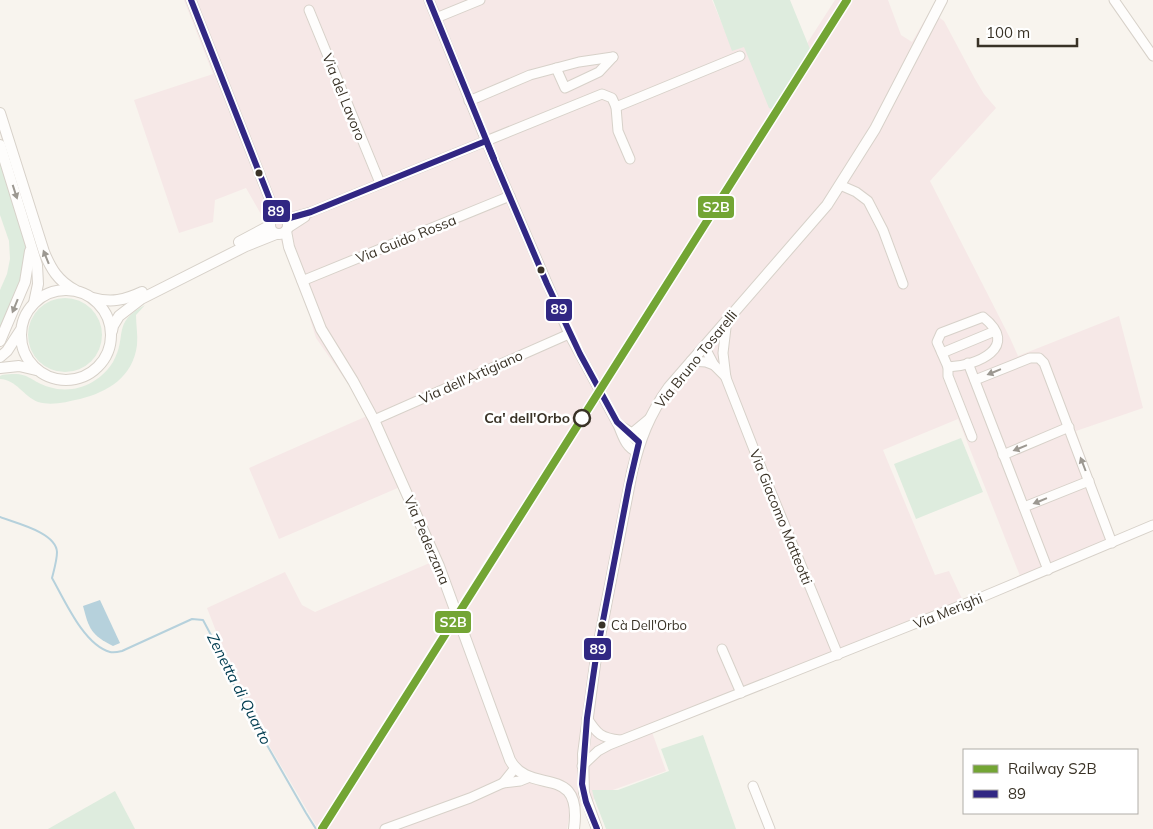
<svg xmlns="http://www.w3.org/2000/svg" width="1153" height="829" font-family="Mulish,sans-serif">
<rect width="100%" height="100%" fill="#f8f4ee"/>
<!-- industrial -->
<path fill="#f6e8e7" d="M184,0H712L730,43L806,45L835,0H888L901,35L912,42L930,11L944,21L975,79L984,94L996,108L930,181L1010,338L1018,356L1119,316L1143,408L1076,431L1114,540L1022,581L958,419L883,450L935,575L949,571L964,603L652,732L666,771L610,791L570,812L567,829H328L365,768L501,555L492,549L317,827L270,747L235,680L207,608L285,572L302,605L315,612L432,562L400,487L279,539L249,468L367,416L349,385L316,338L310,319L311,314L273,221L262,216L246,188L215,200L213,222L179,233L134,100L213,74Z"/>
<!-- green -->
<g fill="#deecde">
<path d="M713,0H790L810,49L772,109L769,108L744,47L732,51Z"/>
<path d="M0,163C9,193 29,236 26,267L0,336V290L7,274L10,259L9,241L0,215Z"/>
<circle cx="65" cy="335" r="37"/>
<path d="M145,305L136,315C136,325 138,335 137,345C133,377 108,392 80,399C66,402 52,406 38,402C23,396 17,380 0,379V376L2,375C30,371 27,380 49,387C74,395 100,383 113,362C128,336 111,323 145,305Z"/>
<path d="M961,438L983,492L916,519L894,464Z"/>
<path d="M703,735L736,829H606L594,798L592,790H618L669,771L661,749Z"/>
<path d="M115,791L135,829H48Z"/>
</g>
<!-- water -->
<path fill="#b6d1dc" d="M100,600L120,643L113,646C91,635 89,629 83,606Z"/>
<g fill="none" stroke-linecap="round" stroke-linejoin="round">
<!-- stream -->
<path stroke="#b6d1dc" stroke-width="2" d="M0,517C15,523 56,532 57,552C57,560 54,570 52,578C65,601 84,645 110,652C114,653 118,652 122,651L192,619L203,620L220,652L234,685L256,726L306,813L316,829"/>
<!-- minor casing -->
<g stroke="#d7d1c9" stroke-width="11">
<g id="minor">
<path d="M191,0L272,205V218"/>
<path d="M429,0L486,141L569,334L618,425C623,436 625,447 637,452"/>
<path d="M1114,0L1153,56"/>
<path d="M309,10L380,183"/>
<path d="M436,18L480,0"/>
<path d="M556,68L565,88L599,72L613,57"/>
<path d="M469,101L530,75L579,62L613,57"/>
<path d="M616,107L618,131L630,159"/>
<path d="M840,185L856,192L868,201L883,230L903,284"/>
<path d="M286,219L311,212L602,94L612,98L616,107L740,56"/>
<path d="M288,228L305,217"/>
<path d="M302,281L510,196"/>
<path d="M983,317C1021,347 977,366 948,367L937,342L941,333Z"/>
<path d="M727,319L723,353L726,378L764,475L838,655"/>
<path d="M704,346L714,365L726,377"/>
<path d="M942,353L995,331"/>
<path d="M691,361L706,362L714,365"/>
<path d="M968,363L1048,570"/>
<path d="M948,367V376L972,437"/>
<path d="M975,380L1030,358H1039L1044,363L1112,543"/>
<path d="M374,420L569,334"/>
<path d="M619,425L632,433L639,442"/>
<path d="M632,433L649,419"/>
<path d="M1003,455L1069,427"/>
<path d="M1024,507L1089,481"/>
<path d="M722,649L741,693"/>
<path d="M587,718C597,734 601,738 620,740"/>
<path d="M582,766L598,751L609,745L982,597L1153,525"/>
<path d="M503,783L515,768"/>
<path d="M753,786L770,829"/>
<path d="M385,829L470,798L503,783L520,781L530,777"/>
</g>
</g>
<!-- major casing -->
<g stroke="#d7d1c9" stroke-width="12">
<g id="major">
<path d="M0,113L44,252C51,269 58,281 75,290"/>
<path d="M0,145L37,265L38,284L34,303"/>
<circle cx="279" cy="225" r="9"/>
<path d="M286,231L289,247L321,329L353,381L374,420L439,566L510,760C530,797 583,761 574,829"/>
<path d="M239,242L269,226"/>
<circle cx="66" cy="335" r="45"/>
<path d="M93,298C111,303 125,300 142,292"/>
<path d="M112,331L113,326L119,316L141,299L246,246L276,234"/>
<path d="M0,341L25,282L30,251"/>
<path d="M0,357L7,351L20,331"/>
<path d="M0,368L19,366L36,370"/>
<path d="M597,829L584,793L583,754L596,657L632,472C640,439 649,415 669,387L827,205L875,129L942,0"/>
</g>
</g>
<!-- minor -->
<use href="#minor" stroke="#fefdfc" stroke-width="9"/>
<!-- major -->
<use href="#major" stroke="#fefdfc" stroke-width="10"/>
<!-- bus-1 casing -->
<g stroke="#fff" stroke-width="10">
<g id="bus-1">
<path d="M191,0L272,205L280,216L286,219L311,212L486,141"/>
<path d="M429,0L494,159"/>
<path d="M486,141L547,284L580,354L617,422L639,442L629,485L596,657L587,718L582,784L586,802L597,829"/>
</g>
</g>
<!-- bus-1 -->
<use href="#bus-1" stroke="#312783" stroke-width="6"/>
<!-- rail-1 casing -->
<g stroke="#fff" stroke-width="11">
<path id="rail-1" d="M322,829L847,0"/>
</g>
<!-- rail-1 -->
<use href="#rail-1" stroke="#73a534" stroke-width="8"/>
</g>
<!-- one-way arrows -->
<defs><path id="oneway-solid" d="M-6-.8H1V-3.2L6.5 0L1 3.2V.8H-6Z" transform="scale(1.25)"/></defs>
<g fill="#9c9891">
<use href="#oneway-solid" transform="translate(15 192) rotate(72)"/>
<use href="#oneway-solid" transform="translate(46 257) rotate(-112)"/>
<use href="#oneway-solid" transform="translate(15 306) rotate(112)"/>
<use href="#oneway-solid" transform="translate(994 372) rotate(158)"/>
<use href="#oneway-solid" transform="translate(1020 448) rotate(158)"/>
<use href="#oneway-solid" transform="translate(1083 464) rotate(-111)"/>
<use href="#oneway-solid" transform="translate(1040 501) rotate(158)"/>
</g>
<!-- markers -->
<g fill="#393226" stroke="#fff" stroke-width="2">
<circle cx="259" cy="173" r="4.5"/>
<circle cx="541" cy="270" r="4.5"/>
<circle cx="602" cy="625" r="4.5"/>
</g>
<circle fill="#fff" stroke="#393226" stroke-width="2.5" cx="582" cy="418" r="8"/>
<g text-anchor="middle" stroke-width="5" stroke-linejoin="round" paint-order="stroke">
<!-- bus labels -->
<g font-size="13" fill="#393226" stroke="#fff" text-anchor="start">
<text x="611" y="630">Cà Dell'Orbo</text>
</g>
<!-- street labels -->
<g font-size="14" fill="#393226" stroke="#fff">
<text transform="translate(344 97) rotate(68)" y="5">Via del Lavoro</text>
<text transform="translate(406 239) rotate(-22)" y="5">Via Guido Rossa</text>
<text transform="translate(696 359) rotate(-51)" y="5">Via Bruno Tosarelli</text>
<text transform="translate(471 377) rotate(-24)" y="5">Via dell'Artigiano</text>
<text transform="translate(781 517) rotate(68)" y="5">Via Giacomo Matteotti</text>
<text transform="translate(427 540) rotate(67)" y="5">Via Pederzana</text>
<text transform="translate(948 611) rotate(-22)" y="5">Via Merighi</text>
</g>
<!-- stop labels -->
<g font-size="14" font-weight="bold" fill="#393226" stroke="#fff" text-anchor="end">
<text x="570" y="423">Ca' dell'Orbo</text>
</g>
<!-- water labels -->
<g font-size="15" font-style="italic" fill="#003c50" stroke="#fff">
<text transform="translate(239 689) rotate(63)" y="5">Zenetta di Quarto</text>
</g>
</g>
<g stroke="#fff" stroke-width="2">
<rect x="697" y="195" width="38" height="24" rx="5" fill="#73a534"/>
<rect x="262" y="199" width="29" height="24" rx="5" fill="#312783"/>
<rect x="545" y="298" width="28" height="24" rx="5" fill="#312783"/>
<rect x="434" y="610" width="38" height="24" rx="5" fill="#73a534"/>
<rect x="583" y="637" width="29" height="24" rx="5" fill="#312783"/>
</g>
<g font-size="14" text-anchor="middle" font-weight="bold" fill="#fff">
<text x="716" y="212">S2B</text>
<text x="276" y="216">89</text>
<text x="559" y="314">89</text>
<text x="453" y="627">S2B</text>
<text x="598" y="654">89</text>
</g>
<!-- legend -->
<rect x="963" y="749" width="175" height="65" fill="#ffffff" stroke="#b0ada8"/>
<rect x="973" y="765" width="25" height="8" fill="#73a534" stroke="#b0ada8"/>
<text x="1008" y="774" font-size="15" fill="#393226">Railway S2B</text>
<rect x="973" y="790" width="25" height="8" fill="#312783" stroke="#b0ada8"/>
<text x="1008" y="799" font-size="15" fill="#393226">89</text>
<!-- scale -->
<path d="M978 38v8h99v-8" fill="none" stroke="#393226" stroke-width="2.5"/>
<text x="986" y="38" font-size="15" fill="#393226" stroke="#ffffff" stroke-width="4" paint-order="stroke">100 m</text>
</svg>
